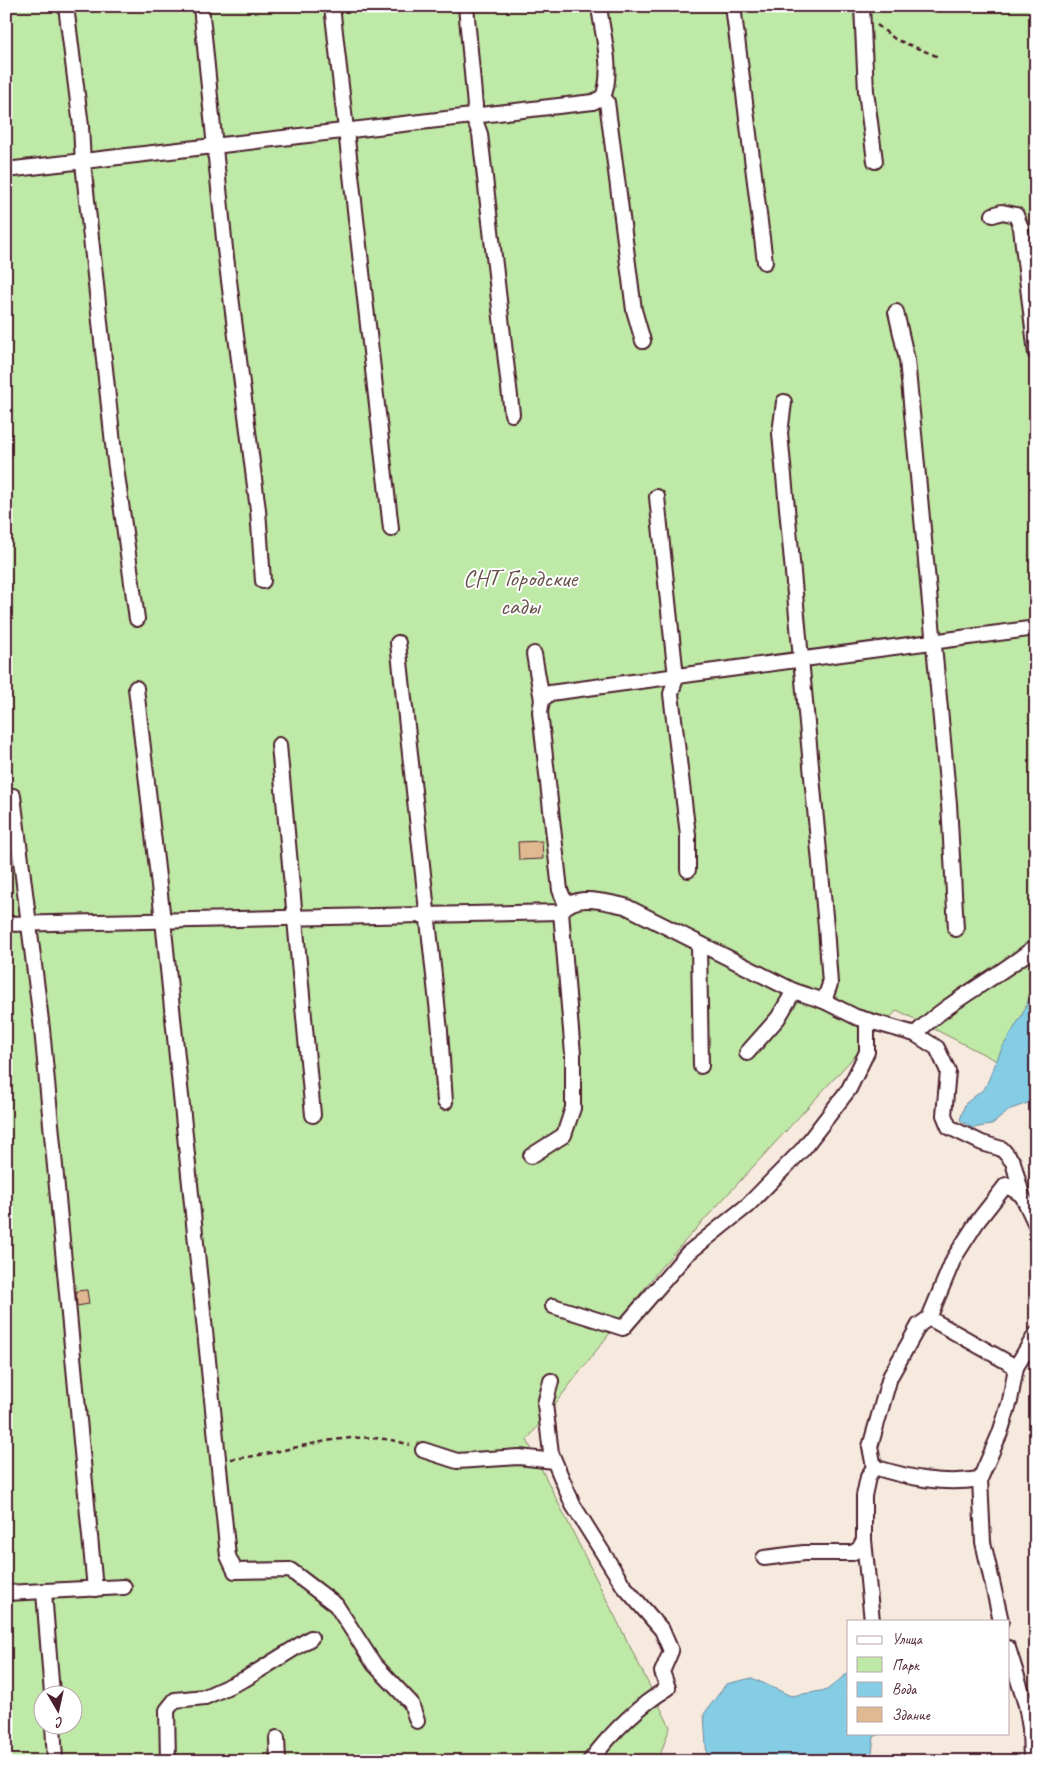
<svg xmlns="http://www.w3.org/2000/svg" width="1042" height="1767" font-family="Caveat,sans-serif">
<rect width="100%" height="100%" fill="#f6eade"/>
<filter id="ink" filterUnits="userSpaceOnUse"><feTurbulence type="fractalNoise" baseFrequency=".02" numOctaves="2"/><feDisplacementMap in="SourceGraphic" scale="10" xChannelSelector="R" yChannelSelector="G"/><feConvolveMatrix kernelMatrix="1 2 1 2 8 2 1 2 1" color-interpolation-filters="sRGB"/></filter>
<g filter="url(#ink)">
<!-- green -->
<path fill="#bfe9a6" stroke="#848468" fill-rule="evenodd" d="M6,6H1036V1081L897,1010L661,1267L527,1440L670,1727L658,1761H6ZM42,1694H72V1724H42Z"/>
<!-- water -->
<g fill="#84cde5" stroke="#6d879b">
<path d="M1036,983V1100L1011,1109L991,1125L972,1128L960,1120L965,1104L985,1088L1002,1048L1022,1015Z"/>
<path d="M848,1673V1733H881L874,1737L871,1761H707L704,1714L726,1684L752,1678L791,1696L827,1690Z"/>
</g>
<!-- building -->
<g fill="#e0b991" stroke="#4a1f2b">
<path d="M542,841L543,859L519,860L518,842Z"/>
<path d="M87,1290L89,1304L77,1306L76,1291Z"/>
</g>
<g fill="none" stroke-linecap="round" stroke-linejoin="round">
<!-- minor casing -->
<g stroke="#4a1f2b" stroke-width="18">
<g id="minor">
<path d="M66,6L81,126L83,163L114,453L137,619"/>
<path d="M201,6L225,249L258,510L263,581"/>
<path d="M332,6L391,529"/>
<path d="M466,6L475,106L473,115L480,134L512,414"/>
<path d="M733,6L765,262"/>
<path d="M862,6L866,91L875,161"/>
<path d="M603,97L607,102L634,310L643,341"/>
<path d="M6,170L593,102L603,97C614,71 602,33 599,6"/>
<path d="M993,215L1002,212L1016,215L1021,228L1036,354"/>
<path d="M896,312L907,360L949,804L956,929"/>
<path d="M784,402L780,433L826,927L830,984L824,1001"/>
<path d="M657,497L676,677L671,694L688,835V870"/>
<path d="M398,643L440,1031L445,1102"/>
<path d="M534,654L542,700"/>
<path d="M136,688L163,920L228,1556L235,1571L290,1570L336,1605L374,1664L411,1703L417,1721"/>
<path d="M279,745L313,1115"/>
<path d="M13,796L42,1029L95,1589"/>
<path d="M566,905L560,890L540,712L542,700L550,693L1036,628"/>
<path d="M6,924L561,912C574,892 605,902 625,906L794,991L824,1001L856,1017L915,1034L937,1048L948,1071L944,1115L949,1127L982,1143L1002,1149L1013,1162L1022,1195L1036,1225"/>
<path d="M699,945L701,1066"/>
<path d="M915,1034C951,999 997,978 1036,946"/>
<path d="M747,1053L778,1018L794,991"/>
<path d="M531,1156L564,1135L573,1108V1054L561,912"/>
<path d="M553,1306L623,1328L687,1254L748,1205L803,1149L849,1089L867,1052V1020"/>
<path d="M929,1318L1016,1367"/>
<path d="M551,1381L545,1404L551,1453L573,1505L623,1585L662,1630L671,1651L662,1672L668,1688C637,1707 612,1732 590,1761"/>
<path d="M423,1450L457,1461L519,1457L554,1461"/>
<path d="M874,1467L870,1447L890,1377L919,1325L929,1318L954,1258L977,1222L1006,1185L1022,1195"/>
<path d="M864,1540L872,1621"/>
<path d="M764,1558L804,1553H852L859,1549L864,1540V1496L868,1477L874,1467C909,1478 943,1485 980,1479"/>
<path d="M44,1592L52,1694"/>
<path d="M6,1593L124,1587"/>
<path d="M1001,1621L983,1542L980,1479L1000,1433L1010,1401L1016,1367L1036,1334"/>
<path d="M1008,1648L1026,1705L1030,1728L1031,1761"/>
<path d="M53,1724L55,1761"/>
<path d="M277,1738L278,1761"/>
<path d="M168,1761L167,1710L175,1700L205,1697L245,1679L311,1638"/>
</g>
</g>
<!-- path -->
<g stroke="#4a1f2b" stroke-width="2.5" stroke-dasharray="5 4" stroke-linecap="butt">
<path d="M877,25L895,39L939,57"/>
<path d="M231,1459C292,1454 348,1424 410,1445"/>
</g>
<!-- minor -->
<use href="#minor" stroke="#fff" stroke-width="14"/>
</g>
</g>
<g text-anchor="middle" stroke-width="4" stroke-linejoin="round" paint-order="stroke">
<!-- park labels -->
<g font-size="24" fill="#67524a" stroke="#fff">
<text x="520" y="586">СНТ Городские<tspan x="520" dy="28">сады</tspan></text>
</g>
</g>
<!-- margin -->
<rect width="1042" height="1767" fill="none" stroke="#fff" stroke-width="25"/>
<rect x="12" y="12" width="1017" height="1742" fill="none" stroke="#4a1f2b" stroke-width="2" filter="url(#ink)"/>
<!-- legend -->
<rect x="847" y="1620" width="162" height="115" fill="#ffffff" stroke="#b7a5aa"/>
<rect x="857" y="1636" width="25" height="8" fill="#ffffff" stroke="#b7a5aa"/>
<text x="892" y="1644" font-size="15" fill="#4a1f2b">Улица</text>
<rect x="857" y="1657" width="25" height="15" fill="#bfe9a6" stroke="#b7a5aa"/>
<text x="892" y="1670" font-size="15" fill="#4a1f2b">Парк</text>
<rect x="857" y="1682" width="25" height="15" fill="#84cde5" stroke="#b7a5aa"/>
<text x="892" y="1694" font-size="15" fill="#4a1f2b">Вода</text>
<rect x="857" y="1707" width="25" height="15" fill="#e0b991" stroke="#b7a5aa"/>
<text x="892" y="1720" font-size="15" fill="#4a1f2b">Здание</text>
<!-- north arrow -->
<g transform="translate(58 1710) rotate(171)"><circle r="24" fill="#ffffff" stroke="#b7a5aa"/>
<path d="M0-4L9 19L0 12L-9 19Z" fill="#4a1f2b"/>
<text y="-8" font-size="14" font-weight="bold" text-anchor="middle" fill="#4a1f2b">С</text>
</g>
</svg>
